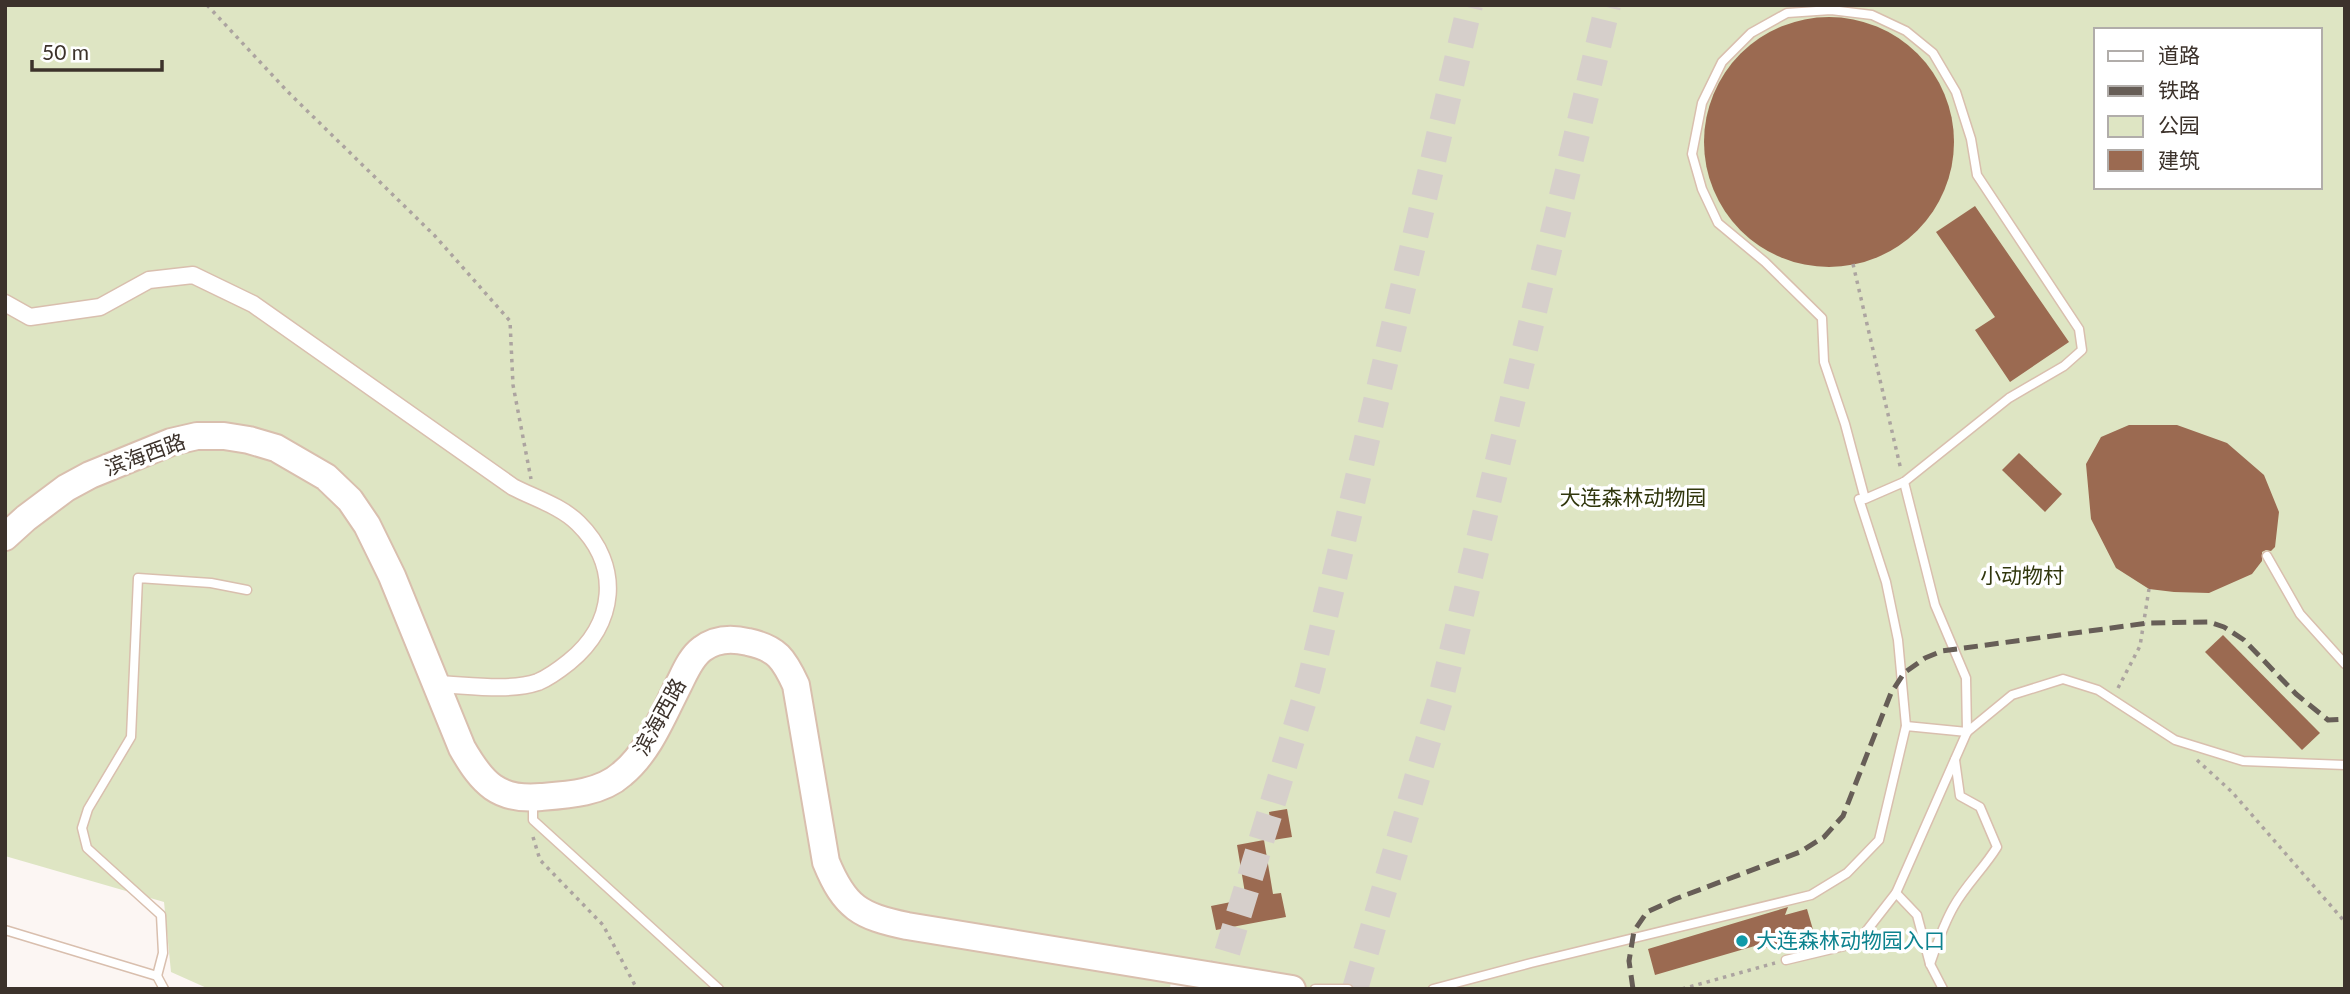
<svg xmlns="http://www.w3.org/2000/svg" width="2350" height="994" font-family="Lato,'Noto Sans SC',sans-serif">
<rect width="100%" height="100%" fill="#fcf6f3"/>
<!-- green -->
<path fill="#dee5c3" fill-rule="evenodd" d="M5,5H2345V989H1290L1278,977L1173,956L1170,989H209L171,972L164,902L5,856ZM2096,30H2320V187H2096Z"/>
<!-- building -->
<g fill="#9b6a51">
<circle cx="1829" cy="142" r="125"/>
<path d="M1975,206L2069,342L2010,382L1975,330L1995,317L1936,232Z"/>
<path d="M2129,425H2177L2227,443L2264,475L2279,512L2275,547L2271,551L2266,550L2262,552V561L2252,574L2209,593L2174,592L2149,589L2116,568L2091,519L2086,464L2101,437Z"/>
<path d="M2019,453L2062,494L2045,512L2002,470Z"/>
<path d="M2223,635L2320,733L2302,750L2205,652Z"/>
<path d="M1287,809L1292,837L1273,840L1269,812Z"/>
<path d="M1264,840L1273,894L1281,893L1286,917L1216,930L1211,906L1246,899L1237,845Z"/>
<path d="M1788,907L1785,915L1807,909L1816,940L1781,950L1779,944L1766,948L1765,943L1655,975L1648,949Z"/>
</g>
<g fill="none" stroke-linecap="round" stroke-linejoin="round">
<!-- trunk-tunnel -->
<g stroke="#d6cfcb" stroke-width="26" stroke-dasharray="26 13" stroke-linecap="butt">
<path d="M1216,989L1309,684L1470,5"/>
<path d="M1355,989L1441,697L1608,5"/>
</g>
<!-- service casing -->
<g stroke="#d9bfae" stroke-width="11">
<g id="service">
<path d="M1831,10L1872,15L1906,31L1933,53L1956,92L1971,139L1977,175L2079,329L2082,350L2064,366L2009,398L1904,482L1865,499L1845,424L1824,362L1822,318L1765,262L1718,223L1702,189L1692,154L1702,103L1722,62L1751,33L1787,13Z"/>
<path d="M1859,499L1886,582L1898,640L1906,726"/>
<path d="M2267,556L2300,614L2345,664"/>
<path d="M533,801V820L719,989"/>
<path d="M1896,893L1917,915L1930,964L1943,989"/>
<path d="M5,930L157,976L164,989"/>
<path d="M1786,960L1857,943L1896,893L1967,732L2012,695L2063,679L2098,690L2175,740L2243,761L2345,765"/>
<path d="M1930,964C1937,944 1943,925 1954,906C1966,885 1984,868 1997,847L1980,807L1960,796L1955,760"/>
<path d="M157,976L163,953L161,915L87,848L82,828L88,809L131,737L138,578L211,583L247,590"/>
<path d="M1315,989H1348"/>
<path d="M1433,989L1531,963L1811,895L1847,873L1879,840L1906,726L1967,732L1966,678L1935,605L1904,482"/>
</g>
</g>
<!-- minor casing -->
<g stroke="#d9bfae" stroke-width="19">
<path id="minor" d="M5,303L30,317L100,307L149,280L193,275L253,304L513,487C534,498 561,506 578,523C622,566 616,624 569,662C559,670 550,677 538,682C509,692 467,685 437,684"/>
</g>
<!-- trunk casing -->
<g stroke="#d9bfae" stroke-width="30">
<path id="trunk" d="M5,537L26,518L66,488L90,475L171,442L197,436H224L249,440L276,448L326,477L350,500L367,525L392,576L462,748C482,783 498,801 541,797C568,795 601,793 622,774C649,752 663,715 679,684C685,672 691,657 702,649C715,639 732,638 748,642C777,648 784,659 796,685L826,862C845,908 860,916 907,926L1292,989"/>
</g>
<!-- path -->
<g stroke="#aca4a0" stroke-width="3.5" stroke-dasharray="3.5 5" stroke-linecap="butt">
<path d="M207,5L288,92L435,236L510,321L513,385L531,479"/>
<path d="M1853,264L1901,470"/>
<path d="M2118,688L2140,646L2149,589"/>
<path d="M2197,760L2232,792L2345,922"/>
<path d="M533,837L540,860L603,925L637,989"/>
<path d="M1682,989L1775,963"/>
</g>
<!-- service -->
<use href="#service" stroke="#fff" stroke-width="8"/>
<!-- minor -->
<use href="#minor" stroke="#fff" stroke-width="16"/>
<!-- trunk -->
<use href="#trunk" stroke="#fff" stroke-width="26"/>
<!-- rail -->
<path stroke="#675e57" stroke-width="5" stroke-dasharray="14 7" stroke-linecap="butt" d="M1633,989L1629,961L1634,931L1647,912L1675,899L1800,852L1824,837L1843,816L1891,693L1904,673L1925,658L1942,651L2148,623L2209,622L2224,627L2244,640L2296,694L2328,720L2345,719"/>
</g>
<!-- markers -->
<circle fill="#0f9aa8" stroke="#fff" stroke-width="2.5" cx="1742" cy="941" r="7"/>
<g text-anchor="middle" stroke-width="7" stroke-linejoin="round" paint-order="stroke">
<!-- street labels -->
<g font-size="21" fill="#3c322b" stroke="#fff">
<text transform="translate(145 455) rotate(-20)" y="7">滨海西路</text>
<text transform="translate(660 717) rotate(-61)" y="7">滨海西路</text>
</g>
<!-- park labels -->
<g font-size="21" fill="#31370d" stroke="#fff">
<text x="1633" y="505">大连森林动物园</text>
<text x="2022" y="583">小动物村</text>
</g>
<!-- culture labels -->
<g font-size="21" fill="#0d838f" stroke="#fff" text-anchor="start">
<text x="1756" y="948">大连森林动物园入口</text>
</g>
</g>
<!-- border -->
<rect width="2350" height="994" fill="none" stroke="#3c322b" stroke-width="14"/>
<!-- legend -->
<rect x="2094" y="28" width="228" height="161" fill="#ffffff" stroke="#b1adaa" stroke-width="2"/>
<rect x="2108" y="51" width="35" height="10" fill="#ffffff" stroke="#b1adaa" stroke-width="2"/>
<text x="2158" y="63" font-size="21" fill="#3c322b">道路</text>
<rect x="2108" y="86" width="35" height="10" fill="#675e57" stroke="#b1adaa" stroke-width="2"/>
<text x="2158" y="98" font-size="21" fill="#3c322b">铁路</text>
<rect x="2108" y="116" width="35" height="21" fill="#dee5c3" stroke="#b1adaa" stroke-width="2"/>
<text x="2158" y="133" font-size="21" fill="#3c322b">公园</text>
<rect x="2108" y="150" width="35" height="21" fill="#9b6a51" stroke="#b1adaa" stroke-width="2"/>
<text x="2158" y="168" font-size="21" fill="#3c322b">建筑</text>
<!-- scale -->
<path d="M32 60v10h130v-10" fill="none" stroke="#3c322b" stroke-width="3.5"/>
<text x="42" y="60" font-size="21" fill="#3c322b" stroke="#ffffff" stroke-width="5" paint-order="stroke">50 m</text>
</svg>
